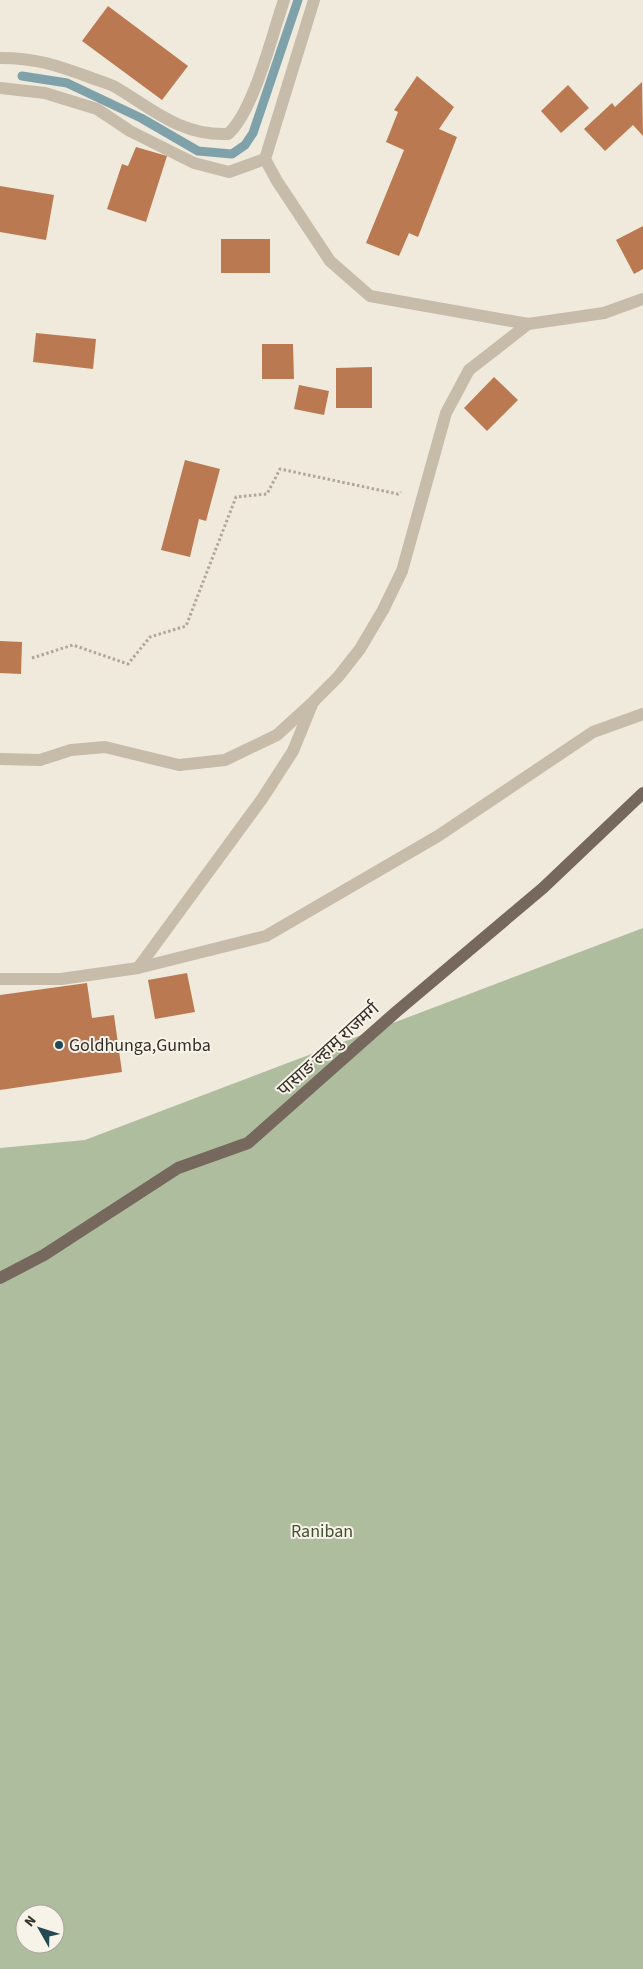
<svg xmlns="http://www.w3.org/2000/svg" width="643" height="1969" font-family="'Source Sans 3','Noto Sans Devanagari',sans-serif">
<rect width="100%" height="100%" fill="#f0eadd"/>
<!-- green -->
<path fill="#afbd9f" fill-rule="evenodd" d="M643,928V1969H0V1148L85,1140ZM25,1914H55V1944H25Z"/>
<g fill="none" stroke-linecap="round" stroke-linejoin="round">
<!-- stream -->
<path stroke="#7fa2aa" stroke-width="9" d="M22,76L67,83L141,118L198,151L232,154L245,145L253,133L298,0"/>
</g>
<!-- building -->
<g fill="#ba7951">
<path d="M108,6L188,66L162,100L82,41Z"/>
<path d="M417,76L454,107L439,129L457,137L418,237L409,233L399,256L366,243L404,150L386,142L398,112L394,110Z"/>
<path d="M642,82L643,136L633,125L605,151L584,129L612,103L615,107Z"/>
<path d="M568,85L589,108L561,133L541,111Z"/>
<path d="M136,147L167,156L146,222L107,209L122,164L128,166Z"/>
<path d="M0,186L54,195L46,240L0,232Z"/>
<path d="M643,226V269L634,274L616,240Z"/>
<rect x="221" y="239" width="49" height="34"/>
<path d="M36,333L96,339L93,369L33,362Z"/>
<path d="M262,344H293L294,379H262Z"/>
<path d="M372,367V408H336V368Z"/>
<path d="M494,377L518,400L487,431L464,408Z"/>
<path d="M299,385L329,391L324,415L294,409Z"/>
<path d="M185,460L220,469L206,521L199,519L190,557L161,550Z"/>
<path d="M0,641L22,642L21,674L0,673Z"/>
<path d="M187,973L195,1012L155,1019L148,980Z"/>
<path d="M87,983L92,1018L114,1015L122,1072L0,1090V995Z"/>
</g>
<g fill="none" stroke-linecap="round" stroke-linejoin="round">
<!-- path -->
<path stroke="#b2a695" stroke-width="3" stroke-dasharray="2.5 2.5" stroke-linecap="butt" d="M32,658L73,645L128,664L150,637L186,626L236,497L267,494L280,469L398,494L401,492"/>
<!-- minor -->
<g stroke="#c7bbaa" stroke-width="12">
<path d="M314,0L265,159L277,181L330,261L370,296L528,324L604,313L643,299"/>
<path d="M0,58C36,58 56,65 89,77C98,81 109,83 117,88C155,111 182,136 228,134C254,111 272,35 284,0"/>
<path d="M0,88L45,93L97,109L130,131L194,163L229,172L265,159"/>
<path d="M0,759L40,760L71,750L105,747L179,765L225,760L277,735L311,704"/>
<path d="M138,968L262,799L293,751L313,702L338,677L360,649L383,610L402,571L446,413L469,370L528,324"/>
<path d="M0,979H61L138,968L266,936L438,836L593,732L643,714"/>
</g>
<!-- major -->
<path stroke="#76685c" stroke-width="12" d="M0,1278L44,1255L178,1168L248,1143L396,1012L543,888L643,793"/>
</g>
<!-- markers -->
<circle fill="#234953" stroke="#f8f3e9" stroke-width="2" cx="59" cy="1045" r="5"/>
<g text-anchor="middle" stroke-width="4" stroke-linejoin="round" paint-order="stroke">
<!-- poi labels -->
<g font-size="18" fill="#352f29" stroke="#f8f3e9" text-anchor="start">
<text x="69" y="1051">Goldhunga,Gumba</text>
</g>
<!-- street labels -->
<g font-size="18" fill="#352f29" stroke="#f8f3e9">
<text transform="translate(328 1049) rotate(-42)" y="6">पासाङ ल्हामु राजमर्ग</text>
</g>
<!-- park labels -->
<g font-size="18" fill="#40512f" stroke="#f8f3e9">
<text x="322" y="1537">Raniban</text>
</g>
</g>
<!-- north arrow -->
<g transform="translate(40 1929) rotate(309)"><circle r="24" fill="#f8f3e9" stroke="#aaa59c"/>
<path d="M0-4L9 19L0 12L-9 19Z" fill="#234953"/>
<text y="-8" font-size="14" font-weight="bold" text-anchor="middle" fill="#352f29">N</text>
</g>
</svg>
